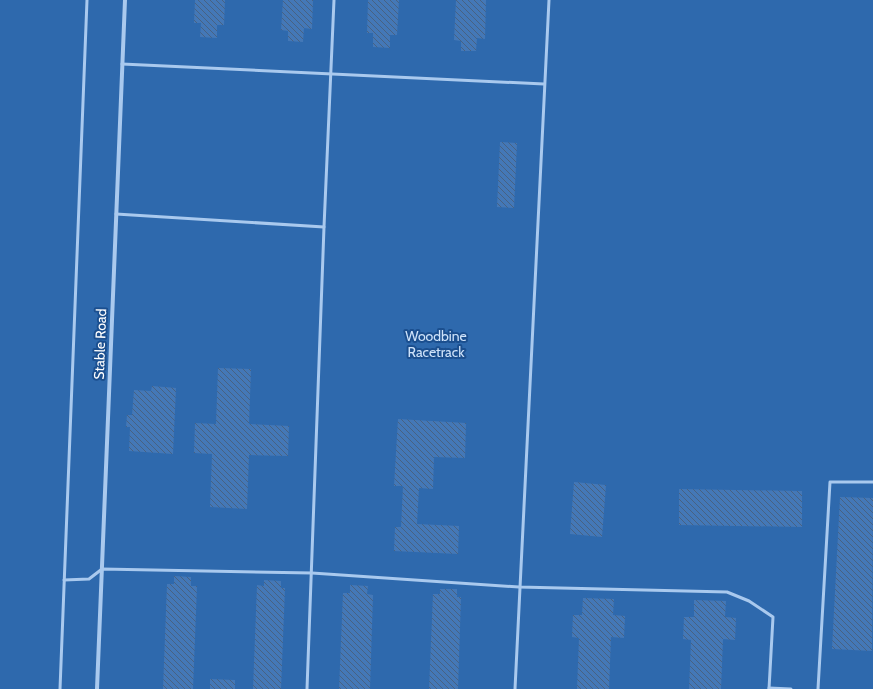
<svg xmlns="http://www.w3.org/2000/svg" width="873" height="689" font-family="Cabin,sans-serif">
<defs>
<pattern id="building-back-hatch" width="6" height="6" patternUnits="userSpaceOnUse"><rect width="6" height="6" fill="#4478b7"/><path d="M-1 5l2 2M0 0l6 6M5-1l2 2" fill="none" stroke="#486282"/></pattern>
</defs>
<rect width="100%" height="100%" fill="#1b4f8f"/>
<!-- green -->
<rect fill="#2e69ad" x="0" y="0" width="873" height="689"/>
<!-- building -->
<g fill="url(#building-back-hatch)">
<path d="M195,0H225L224,25H217V38L200,37L201,23H194Z"/>
<path d="M283,0H313L312,29L304,28L303,42L288,41V31L281,30Z"/>
<path d="M368,0H399L397,35H390V48L373,47V33H367Z"/>
<path d="M456,0H486L485,39L477,38L476,51H461V41L454,40Z"/>
<path d="M500,142L517,143L514,208L497,207Z"/>
<path d="M218,368L251,369L249,424L289,426L288,456L249,455L247,509L210,507L212,454L194,453L195,423L216,424Z"/>
<path d="M152,386L176,388L173,454L129,451L130,427H126L127,415H132L134,390L151,391Z"/>
<path d="M398,419L466,423L465,458L434,457L433,489L419,488L417,524L459,526L458,554L394,551L395,527H401L403,486H394Z"/>
<path d="M574,482L606,485L602,537L570,534Z"/>
<path d="M679,489L802,491V527L679,525Z"/>
<path d="M840,497L873,498L872,651L832,649Z"/>
<path d="M174,576L191,577V586H197L193,689H163L167,584H174Z"/>
<path d="M264,580L281,581V588H285L281,689H253L257,585L264,586Z"/>
<path d="M350,585L368,586L367,594L373,595L370,689H339L343,593H350Z"/>
<path d="M440,589H457V597H461L458,689H429L433,594H440Z"/>
<path d="M583,598L614,599L613,615L625,616L624,638L611,637L609,689H577L579,638L572,637L573,615H582Z"/>
<path d="M694,600L726,601L725,617L736,618L735,640L723,639L721,689H689L691,640L683,639L684,617H694Z"/>
<path d="M210,679L235,680V689H210Z"/>
</g>
<g fill="none" stroke-linecap="round" stroke-linejoin="round">
<!-- service -->
<g stroke="#a9c9ee" stroke-width="3">
<path d="M122,64L544,84"/>
<path d="M116,214L324,227"/>
<path d="M64,580L89,579L102,569L312,573L519,587L727,592L749,601L773,617L769,689"/>
<path d="M769,688L791,689"/>
<path d="M60,689L87,0"/>
<path d="M307,689L324,227L334,0"/>
<path d="M515,689L549,0"/>
<path d="M818,689L830,482H873"/>
</g>
<!-- minor -->
<path stroke="#a9c9ee" stroke-width="4" d="M97,689L125,0"/>
</g>
<g text-anchor="middle" stroke-width="4" stroke-linejoin="round" paint-order="stroke">
<!-- park labels -->
<g font-size="14" fill="#cfe3fa" stroke="#1b4f8f">
<text x="436" y="341">Woodbine<tspan x="436" dy="16">Racetrack</tspan></text>
</g>
<!-- street labels -->
<g font-size="14" fill="#fff" stroke="#1b4f8f">
<text transform="translate(100 344) rotate(-88)" y="5">Stable Road</text>
</g>
</g>
</svg>
